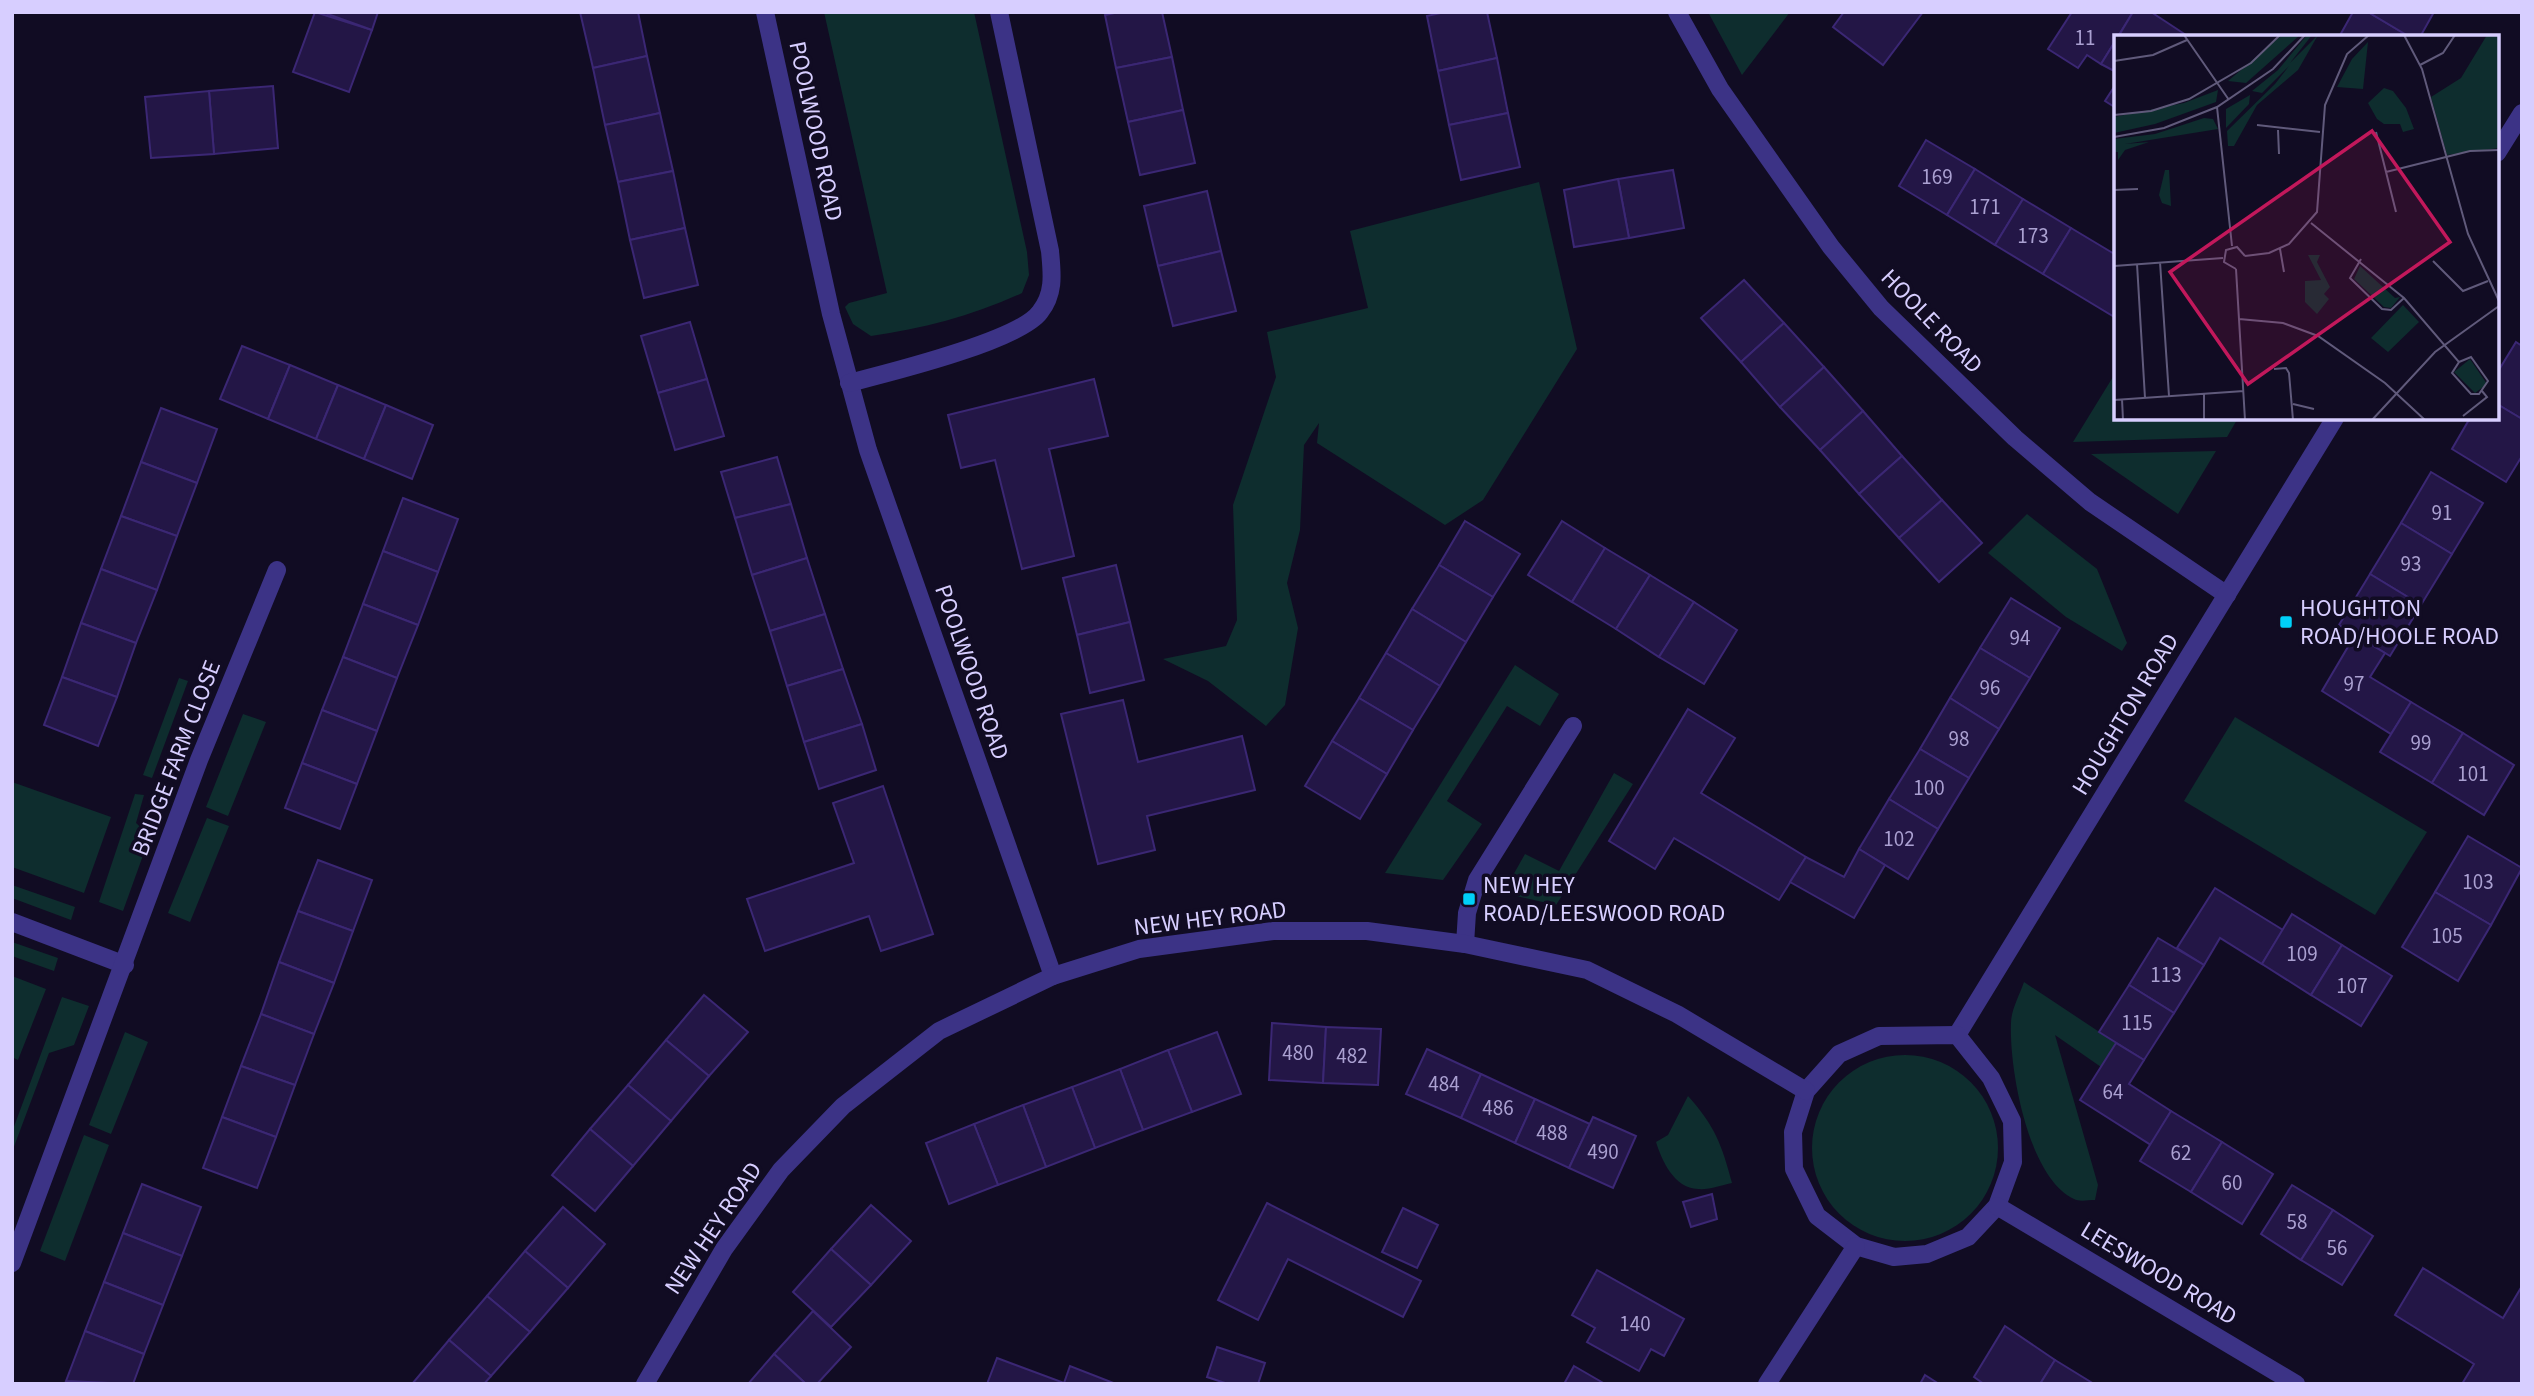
<svg xmlns="http://www.w3.org/2000/svg" width="2534" height="1396" font-family="'Source Sans 3',sans-serif">
<rect width="100%" height="100%" fill="#110c23"/>
<!-- green -->
<g fill="#0e2d2e">
<path d="M824,12H974L1027,252L1029,275L1022,293C975,315 922,329 871,336L853,324L845,307L849,303L887,293Z"/>
<path d="M1708,12H1790L1742,75Z"/>
<path d="M1539,182L1577,349L1483,500L1445,525L1317,443L1319,423L1304,445L1300,530L1287,583L1298,628L1285,705L1266,726L1208,681L1163,659L1226,646L1237,620L1233,505L1276,377L1267,332L1368,308L1350,231Z"/>
<path d="M2116,372V418H2238L2227,437L2073,442Z"/>
<path d="M2216,451L2178,514L2091,454Z"/>
<path d="M2027,514L2097,569L2127,643L2122,651L2066,617L1988,553Z"/>
<path d="M1515,665L1559,694L1540,726L1507,706L1447,801L1482,824L1443,880L1385,873Z"/>
<path d="M179,678L188,681L152,778L143,775Z"/>
<path d="M243,714L266,722L228,816L206,807Z"/>
<path d="M2235,717L2427,832L2375,915L2184,801Z"/>
<path d="M1614,773L1633,784L1556,905L1503,893L1525,854L1559,871Z"/>
<path d="M12,782L111,817L84,893L12,867Z"/>
<path d="M135,794L144,795L136,823L150,836L123,911L99,902Z"/>
<path d="M207,818L229,826L190,922L168,913Z"/>
<path d="M12,885L75,907L71,920L12,898Z"/>
<path d="M12,942L58,958L54,971L12,956Z"/>
<path d="M12,976L46,989L18,1060L12,1057Z"/>
<path d="M2024,982L2116,1043L2101,1067L2055,1035L2098,1185L2095,1200C2088,1200 2079,1202 2074,1199C2028,1178 2009,1068 2011,1023C2011,1010 2020,994 2024,982Z"/>
<path d="M62,997L89,1006L74,1045L49,1053L12,1152V1132Z"/>
<path d="M125,1032L148,1042L111,1134L89,1125Z"/>
<circle cx="1905" cy="1148" r="93"/>
<path d="M1688,1096C1715,1126 1722,1145 1732,1183C1722,1185 1709,1190 1698,1189C1674,1188 1662,1161 1656,1142L1668,1135Z"/>
<path d="M84,1135L109,1145L65,1261L40,1251Z"/>
</g>
<!-- building -->
<g fill="#231646" stroke="#3b2774" stroke-width="2">
<path d="M315,12L372,30L349,92L293,72Z"/>
<path d="M322,12H378L372,30Z"/>
<path d="M580,12H638L647,56L593,68Z"/>
<path d="M1119,12H1162L1172,57L1116,68L1105,15Z"/>
<path d="M1445,12H1487L1497,58L1438,71L1427,16Z"/>
<path d="M1844,12H1923L1883,65L1833,27Z"/>
<path d="M2072,12H2133L2101,64L2087,55L2078,68L2048,49Z"/>
<path d="M2133,12H2151L2186,35L2118,37Z"/>
<path d="M2353,12H2368L2410,37H2339Z"/>
<path d="M2368,12H2434L2420,37H2410Z"/>
<path d="M2116,40V72L2101,64Z"/>
<path d="M647,56L660,113L605,125L593,68Z"/>
<path d="M1172,57L1183,110L1128,122L1116,68Z"/>
<path d="M1497,58L1508,113L1449,125L1438,71Z"/>
<path d="M2116,84V108L2105,101Z"/>
<path d="M273,86L278,148L214,154L209,91Z"/>
<path d="M209,91L214,154L151,158L145,97Z"/>
<path d="M1183,110L1195,163L1140,175L1128,122Z"/>
<path d="M660,113L673,171L618,182L605,125Z"/>
<path d="M1508,113L1520,167L1461,180L1449,125Z"/>
<path d="M1926,140L1975,169L1947,215L1899,186Z"/>
<path d="M1975,169L2023,199L1995,245L1947,215Z"/>
<path d="M1673,170L1684,228L1629,238L1618,179Z"/>
<path d="M673,171L685,228L630,240L618,182Z"/>
<path d="M1618,179L1629,238L1574,247L1564,190Z"/>
<path d="M1207,191L1221,251L1158,266L1144,206Z"/>
<path d="M2023,199L2071,228L2043,274L1995,245Z"/>
<path d="M685,228L698,285L644,298L630,240Z"/>
<path d="M2071,228L2116,255V318L2043,274Z"/>
<path d="M1221,251L1236,311L1173,326L1158,266Z"/>
<path d="M1744,280L1784,323L1741,362L1701,318Z"/>
<path d="M690,322L707,379L658,393L641,336Z"/>
<path d="M1784,323L1824,367L1780,407L1741,362Z"/>
<path d="M2516,342L2522,346V419L2497,404V373Z"/>
<path d="M242,346L290,365L268,419L220,399Z"/>
<path d="M290,365L338,385L316,439L268,419Z"/>
<path d="M1824,367L1863,411L1820,450L1780,407Z"/>
<path d="M707,379L724,436L675,450L658,393Z"/>
<path d="M1094,379L1108,436L1049,449L1074,556L1022,569L995,460L961,468L948,415Z"/>
<path d="M338,385L386,405L364,459L316,439Z"/>
<path d="M2497,404L2522,419V456L2506,482L2452,449L2470,418H2497Z"/>
<path d="M386,405L433,425L412,479L364,459Z"/>
<path d="M161,408L217,429L197,483L141,462Z"/>
<path d="M1863,411L1902,456L1859,494L1820,450Z"/>
<path d="M1902,456L1942,500L1899,538L1859,494Z"/>
<path d="M777,457L791,504L735,518L721,472Z"/>
<path d="M141,462L197,483L177,536L121,516Z"/>
<path d="M2431,472L2483,503L2452,554L2401,523Z"/>
<path d="M403,498L458,519L438,572L383,551Z"/>
<path d="M1942,500L1982,543L1939,582L1899,538Z"/>
<path d="M791,504L807,558L752,575L735,518Z"/>
<path d="M121,516L177,536L157,590L101,569Z"/>
<path d="M1465,521L1520,554L1493,597L1439,565Z"/>
<path d="M1562,521L1605,548L1572,602L1528,575Z"/>
<path d="M2401,523L2452,554L2421,605L2370,574Z"/>
<path d="M1605,548L1650,575L1616,629L1572,602Z"/>
<path d="M383,551L438,572L418,625L363,604Z"/>
<path d="M807,558L825,614L770,631L752,575Z"/>
<path d="M1116,565L1130,622L1077,635L1063,578Z"/>
<path d="M1439,565L1493,597L1466,642L1412,609Z"/>
<path d="M101,569L157,590L136,643L81,623Z"/>
<path d="M2370,574L2421,605L2390,656L2339,625Z"/>
<path d="M1650,575L1694,602L1659,657L1616,629Z"/>
<path d="M2011,598L2060,628L2030,678L1980,648Z"/>
<path d="M1694,602L1737,630L1704,684L1659,657Z"/>
<path d="M363,604L418,625L397,678L343,657Z"/>
<path d="M1412,609L1466,642L1440,686L1386,653Z"/>
<path d="M825,614L843,669L787,686L770,631Z"/>
<path d="M1130,622L1144,680L1090,693L1077,635Z"/>
<path d="M81,623L136,643L117,697L62,677Z"/>
<path d="M2355,635L2385,653L2370,677L2411,702L2391,734L2322,691Z"/>
<path d="M1980,648L2030,678L1999,729L1950,698Z"/>
<path d="M1386,653L1440,686L1413,730L1359,698Z"/>
<path d="M343,657L397,678L377,731L322,710Z"/>
<path d="M843,669L862,724L804,742L787,686Z"/>
<path d="M62,677L117,697L98,746L44,725Z"/>
<path d="M1359,698L1413,730L1387,774L1332,741Z"/>
<path d="M1950,698L1999,729L1969,778L1920,749Z"/>
<path d="M1123,700L1138,762L1242,736L1255,790L1147,816L1155,850L1098,864L1061,714Z"/>
<path d="M2411,702L2463,733L2432,783L2380,752Z"/>
<path d="M1688,709L1735,738L1701,793L1806,857L1779,900L1674,838L1655,869L1609,841Z"/>
<path d="M322,710L377,731L357,784L302,763Z"/>
<path d="M862,724L876,770L819,789L804,742Z"/>
<path d="M2463,733L2514,765L2484,815L2432,783Z"/>
<path d="M1332,741L1387,774L1360,819L1305,786Z"/>
<path d="M1920,749L1969,778L1938,829L1889,799Z"/>
<path d="M302,763L357,784L340,829L285,808Z"/>
<path d="M883,786L933,934L881,951L869,916L765,951L747,899L854,863L833,803Z"/>
<path d="M1889,799L1938,829L1908,879L1859,849Z"/>
<path d="M2468,836L2522,868L2491,925L2435,892Z"/>
<path d="M1859,849L1885,865L1854,918L1790,882L1806,857L1844,877Z"/>
<path d="M318,860L372,880L353,931L298,911Z"/>
<path d="M2215,888L2283,930L2262,964L2220,938L2204,965L2177,948Z"/>
<path d="M2435,892L2491,925L2458,981L2402,947Z"/>
<path d="M298,911L353,931L334,983L279,962Z"/>
<path d="M2292,914L2342,945L2311,995L2262,964Z"/>
<path d="M2158,938L2204,965L2174,1013L2129,985Z"/>
<path d="M2342,945L2392,976L2361,1026L2311,995Z"/>
<path d="M279,962L334,983L314,1034L261,1014Z"/>
<path d="M2129,985L2174,1013L2144,1060L2099,1032Z"/>
<path d="M704,995L748,1032L709,1076L666,1040Z"/>
<path d="M261,1014L314,1034L295,1085L241,1066Z"/>
<path d="M1272,1023L1326,1027L1323,1083L1269,1080Z"/>
<path d="M1326,1027L1381,1029L1378,1085L1323,1083Z"/>
<path d="M1217,1032L1241,1094L1192,1112L1168,1050Z"/>
<path d="M666,1040L709,1076L671,1121L628,1085Z"/>
<path d="M2116,1043L2144,1060L2129,1084L2171,1111L2151,1145L2080,1100Z"/>
<path d="M1427,1049L1481,1074L1461,1118L1406,1094Z"/>
<path d="M1168,1050L1192,1112L1143,1130L1120,1069Z"/>
<path d="M241,1066L295,1085L276,1137L222,1117Z"/>
<path d="M1120,1069L1143,1130L1095,1148L1072,1087Z"/>
<path d="M1481,1074L1535,1099L1515,1143L1461,1118Z"/>
<path d="M628,1085L671,1121L633,1166L590,1129Z"/>
<path d="M1072,1087L1095,1148L1046,1167L1023,1105Z"/>
<path d="M1535,1099L1590,1124L1569,1168L1515,1143Z"/>
<path d="M1023,1105L1046,1167L998,1185L974,1124Z"/>
<path d="M2171,1111L2222,1142L2191,1192L2140,1161Z"/>
<path d="M222,1117L276,1137L257,1188L203,1168Z"/>
<path d="M1593,1117L1636,1136L1613,1188L1569,1168Z"/>
<path d="M974,1124L998,1185L949,1204L926,1143Z"/>
<path d="M590,1129L633,1166L595,1211L552,1175Z"/>
<path d="M2222,1142L2273,1174L2242,1224L2191,1192Z"/>
<path d="M142,1184L201,1207L182,1256L123,1233Z"/>
<path d="M2292,1185L2333,1210L2301,1260L2261,1234Z"/>
<path d="M1712,1194L1717,1219L1691,1227L1683,1202Z"/>
<path d="M1267,1203L1421,1281L1403,1317L1288,1259L1258,1320L1218,1300Z"/>
<path d="M871,1205L911,1241L871,1285L831,1249Z"/>
<path d="M563,1207L605,1244L568,1288L525,1251Z"/>
<path d="M1403,1208L1438,1225L1417,1268L1382,1252Z"/>
<path d="M2333,1210L2373,1236L2342,1285L2301,1260Z"/>
<path d="M123,1233L182,1256L163,1305L104,1282Z"/>
<path d="M831,1249L871,1285L831,1327L793,1292Z"/>
<path d="M525,1251L568,1288L530,1332L487,1296Z"/>
<path d="M2423,1268L2503,1318L2522,1286V1384H2462L2474,1364L2395,1315Z"/>
<path d="M1597,1270L1684,1319L1664,1356L1651,1349L1639,1371L1587,1342L1595,1328L1572,1315Z"/>
<path d="M104,1282L163,1305L144,1354L85,1331Z"/>
<path d="M487,1296L530,1332L491,1376L449,1340Z"/>
<path d="M813,1311L851,1347L817,1384H806L774,1354Z"/>
<path d="M2005,1326L2055,1360L2040,1384H1984L1974,1377Z"/>
<path d="M85,1331L144,1354L133,1384L66,1381Z"/>
<path d="M449,1340L491,1376L484,1384H412Z"/>
<path d="M1217,1347L1265,1363L1258,1384H1228L1207,1377Z"/>
<path d="M774,1354L806,1384H748Z"/>
<path d="M997,1358L1064,1383L1070,1366L1116,1384H987Z"/>
<path d="M2055,1360L2094,1384H2040Z"/>
<path d="M1574,1366L1605,1384H1564Z"/>
<path d="M1925,1375L1939,1384H1920Z"/>
</g>
<g fill="none" stroke-linecap="round" stroke-linejoin="round">
<!-- minor -->
<g stroke="#3c3386" stroke-width="18">
<path d="M765,12L831,314L868,450L1053,976"/>
<path d="M1677,12L1720,89L1831,247L1881,308L2015,438L2090,502L2227,595"/>
<path d="M2497,153L2522,113"/>
<path d="M849,383C888,373 1019,341 1040,312C1055,293 1052,273 1050,251L999,12"/>
<path d="M12,922L125,965"/>
<path d="M1465,944L1467,913L1477,880L1573,726"/>
<path d="M1957,1035L2335,418"/>
<path d="M1957,1035L1991,1078L2012,1121L2013,1162L1997,1206L1968,1237L1927,1254L1894,1257L1856,1246L1817,1216L1794,1169L1793,1132L1806,1091L1839,1054L1879,1036Z"/>
<path d="M1997,1206L2296,1384"/>
<path d="M12,1263L199,760L277,570"/>
<path d="M645,1384L724,1249L781,1170L843,1106L939,1031L1053,976L1139,949L1273,931H1367L1465,944L1587,970L1677,1014L1806,1091"/>
<path d="M1767,1384L1856,1246"/>
</g>
</g>
<!-- markers -->
<g fill="#00d0f9" stroke="#110c23" stroke-width="2.5">
<rect x="2279" y="615" width="14" height="14" rx="3.5"/>
<rect x="1462" y="892" width="14" height="14" rx="3.5"/>
</g>
<g text-anchor="middle" stroke-width="7" stroke-linejoin="round" paint-order="stroke">
<!-- number labels -->
<g font-size="21" fill="#aaa0d1">
<text x="2085" y="45">11</text>
<text x="1937" y="184">169</text>
<text x="1985" y="214">171</text>
<text x="2033" y="243">173</text>
<text x="2442" y="520">91</text>
<text x="2411" y="571">93</text>
<text x="2020" y="645">94</text>
<text x="2354" y="691">97</text>
<text x="1990" y="695">96</text>
<text x="1959" y="746">98</text>
<text x="2421" y="750">99</text>
<text x="2473" y="781">101</text>
<text x="1929" y="795">100</text>
<text x="1899" y="846">102</text>
<text x="2478" y="889">103</text>
<text x="2447" y="943">105</text>
<text x="2302" y="961">109</text>
<text x="2166" y="982">113</text>
<text x="2352" y="993">107</text>
<text x="2137" y="1030">115</text>
<text x="1298" y="1060">480</text>
<text x="1352" y="1063">482</text>
<text x="1444" y="1091">484</text>
<text x="2113" y="1099">64</text>
<text x="1498" y="1115">486</text>
<text x="1552" y="1140">488</text>
<text x="1603" y="1159">490</text>
<text x="2181" y="1160">62</text>
<text x="2232" y="1190">60</text>
<text x="2297" y="1229">58</text>
<text x="2337" y="1255">56</text>
<text x="1635" y="1331">140</text>
</g>
<!-- street labels -->
<g font-size="24" fill="#d7ceff" stroke="#110c23">
<text transform="translate(816 131) rotate(78)" y="8">POOLWOOD ROAD</text>
<text transform="translate(1932 321) rotate(46)" y="8">HOOLE ROAD</text>
<text transform="translate(972 672) rotate(71)" y="8">POOLWOOD ROAD</text>
<text transform="translate(2125 714) rotate(-59)" y="8">HOUGHTON ROAD</text>
<text transform="translate(176 758) rotate(-69)" y="8">BRIDGE FARM CLOSE</text>
<text transform="translate(1210 918) rotate(-7)" y="8">NEW HEY ROAD</text>
<text transform="translate(713 1228) rotate(-56)" y="8">NEW HEY ROAD</text>
<text transform="translate(2159 1273) rotate(31)" y="8">LEESWOOD ROAD</text>
</g>
<!-- poi labels -->
<g font-size="24" fill="#d7ceff" stroke="#110c23" text-anchor="start">
<text x="2300" y="616">HOUGHTON<tspan x="2300" dy="28">ROAD/HOOLE ROAD</tspan></text>
<text x="1483" y="893">NEW HEY<tspan x="1483" dy="28">ROAD/LEESWOOD ROAD</tspan></text>
</g>
</g>
<!-- overview -->
<g transform="translate(2114 35)">
<rect width="385" height="385" fill="#110c23"/>
<path d="M168,0H186L132,48L114,46ZM193,0H198L176,28L204,0L184,35L143,70L120,111H114L113,96L161,49L175,31L148,58L138,56L164,35ZM373,0H385V113L333,120L317,62L347,43ZM254,7L249,54L223,52L238,24ZM270,53L279,56L292,73L300,94L289,97L286,89H270L263,84L254,68ZM104,55L102,67L41,89L0,98V82L70,68ZM136,60L135,69L112,93V74ZM90,83L99,84L104,94L11,109L35,107L11,115L4,125V117H0V104L41,99ZM51,135H55L57,171L48,168L45,160ZM194,220H206L203,227L216,252L210,259L215,264L203,279L191,267V246L207,245ZM246,231L281,263L286,262L277,273L270,272L240,244ZM289,270L305,287L274,317L257,303ZM356,324L373,349L361,358L340,337Z" fill="#0e2d2e"/>
<path fill="none" stroke="#605a7b" stroke-width="2" d="M70,0L115,65M290,0L308,34L354,199L385,266M0,26L39,20L73,5M306,30L329,18L341,0M103,72L118,211M0,80L37,76L75,64L137,28L166,0M143,90L206,97M164,95L165,119M262,97L282,177M0,102L50,93L103,72L159,34L191,0M272,137L356,116L385,115M0,155L24,154M197,188L290,263L345,327L338,338L357,359H365L374,346L357,322L345,327M166,214L170,237M131,221L155,218L175,209L203,177L211,70L233,19L255,0M247,224L236,243L268,274L277,275L290,263M319,226L349,256L374,246M46,227L55,361M23,229L31,363M0,231L109,223M122,234L131,385M122,234L110,227L112,215L123,212L131,221M125,284L169,288L204,301L271,348L311,385M160,334L172,333L175,338L179,385M90,359V385M8,364L9,385M0,365L130,356M179,369L200,374M349,381L373,362L368,356M258,385L321,317L385,271"/>
<path fill="#c2185b" fill-opacity="0.15" stroke="#c2185b" stroke-width="3.5" d="M258,96L336,207L134,349L56,237Z"/>
<rect width="385" height="385" fill="none" stroke="#d7ceff" stroke-width="3.5"/>
</g>
<!-- border -->
<rect width="2534" height="1396" fill="none" stroke="#d7ceff" stroke-width="28"/>
</svg>
